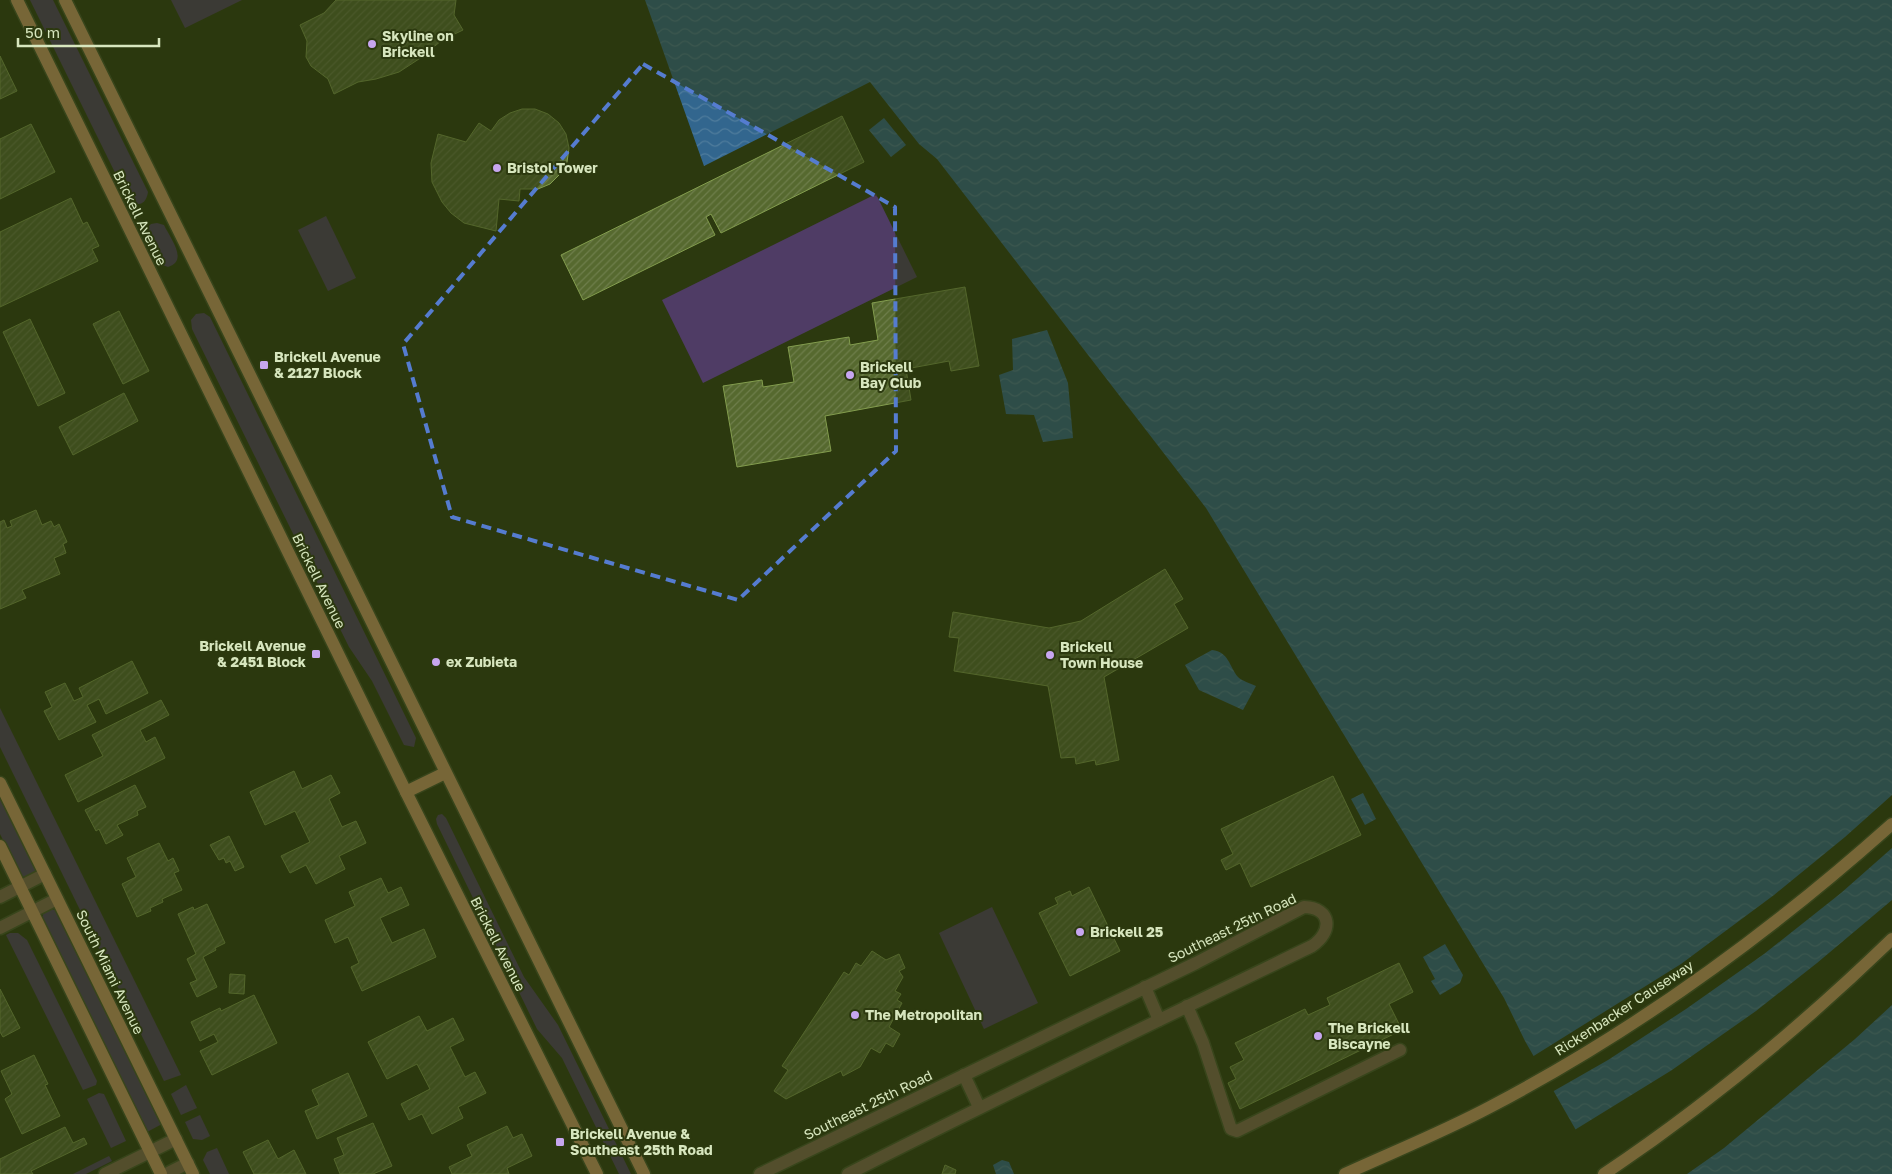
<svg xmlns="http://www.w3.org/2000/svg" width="1892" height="1174" font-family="'Golos Text',sans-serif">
<defs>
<pattern id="water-waves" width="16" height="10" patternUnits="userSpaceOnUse" patternTransform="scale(1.25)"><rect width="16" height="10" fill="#32668e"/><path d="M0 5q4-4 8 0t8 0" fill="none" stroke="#4f7c9c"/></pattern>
<pattern id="building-hatch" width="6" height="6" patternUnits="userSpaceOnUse" patternTransform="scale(1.25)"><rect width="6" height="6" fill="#56692f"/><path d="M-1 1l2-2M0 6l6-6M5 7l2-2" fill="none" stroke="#6e7e4b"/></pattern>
</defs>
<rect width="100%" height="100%" fill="#2c390f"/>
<!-- green -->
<g fill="#4f3c65">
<path d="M30,0H53L148,192C146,203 141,206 130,203Z"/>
<path d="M171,0H242L185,28Z"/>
<path d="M876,194L917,277L703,383L662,300Z"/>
<path d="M326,216L356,278L328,291L298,230Z"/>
<path d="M157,223L164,225C170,238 189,261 168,267L160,264L146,235L147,228L151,224Z"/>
<path d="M204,313L210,317L416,738L414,747L404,745L372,681L349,647L192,329L191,320L196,314Z"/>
<path d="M0,708L181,1075L164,1081L0,747Z"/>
<path d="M0,796L36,869L35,876L25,878L20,874L0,834Z"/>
<path d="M442,814L446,818L524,977L558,1025L631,1174H619L562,1058L537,1029L437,824L436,819L438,815Z"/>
<path d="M992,907L1038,1003L984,1029L939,933Z"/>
<path d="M48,908L55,910L58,914L162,1124L147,1132L43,920V913Z"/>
<path d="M10,933H18L27,940L97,1081L96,1085L83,1090L6,935Z"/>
<path d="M186,1085L197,1108L181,1115L171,1094Z"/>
<path d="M99,1093L104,1094L126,1141L111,1148L87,1099Z"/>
<path d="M200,1115L210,1136L202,1140L193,1139L185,1122Z"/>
<path d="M217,1148L229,1174H210L203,1160L207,1152Z"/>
<path d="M109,1156L112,1161L86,1174H73Z"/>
</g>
<!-- water -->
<g fill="url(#water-waves)">
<path d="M645,0H1892V1174H1601L1525,1041L1504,998L1206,508L937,159L919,144L870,82L704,166Z"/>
<path d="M884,118L906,145L891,157L869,130Z"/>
<path d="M1047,330L1068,383L1073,438L1043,442L1034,415L1006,414L999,375L1013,370L1012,339Z"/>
<path d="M1212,650C1229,652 1229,666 1238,677C1242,681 1250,683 1256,686L1243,710L1199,690L1185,665Z"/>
<path d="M1363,793L1376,819L1365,825L1351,799Z"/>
<path d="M1445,944L1463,975L1460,983L1440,995L1431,981L1435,979L1423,957Z"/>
<path d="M1002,1160L1009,1162L1014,1174H996L993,1165Z"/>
</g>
<!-- pier -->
<g fill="#2c390f">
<path d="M1892,795V848L1841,893L1764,954L1686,1009L1608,1060L1552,1092L1532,1057L1681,964L1774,895L1845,837Z"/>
<path d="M1892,900V1005L1855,1039L1724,1148L1687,1174H1598L1573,1131L1672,1070L1756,1011L1817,963Z"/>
</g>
<!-- building -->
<g fill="url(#building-hatch)" stroke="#839d4e">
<path d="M336,0H456L454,15L463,30L442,40L422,57L399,72L376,79L358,82L334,94L328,79L311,66L306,57L307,41L300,25L324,13Z"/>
<path d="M0,56L17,91L0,99Z"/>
<path d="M522,109H535L548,114L559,123L566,134L569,148L567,162L560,174L550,184L538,189H520L519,201L499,199L496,231L464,223L451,213L442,202L432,182L431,163L438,134L466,142L479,123L491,131L499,120L510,113Z"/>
<path d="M842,116L864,162L721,233L711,214L706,217L715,235L583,300L561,255Z"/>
<path d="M31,124L55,172L0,199V139Z"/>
<path d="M71,198L83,224L87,222L99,246L92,249L98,261L0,307V232Z"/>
<path d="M965,287L979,366L951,371L949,361L906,369L911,400L825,416L831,451L737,467L723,386L762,380L763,387L794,382L788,347L849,337L850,345L878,340L872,303Z"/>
<path d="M119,311L149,371L123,384L93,324Z"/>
<path d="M30,319L65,393L38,406L3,332Z"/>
<path d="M124,393L138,421L73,455L59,427Z"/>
<path d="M36,510L42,525L51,521L54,527L59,524L67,542L63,544L66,553L54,558L60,574L22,590L26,598L0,609V522L4,520L7,528L12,526L10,521Z"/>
<path d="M1165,569L1183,599L1174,604L1188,628L1104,677L1119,760L1096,765L1095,760L1076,764L1075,757L1061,758L1048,686L954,671L959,638L949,637L953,612L1049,628L1081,621Z"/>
<path d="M132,661L148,693L106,714L99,699L87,705L96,722L59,740L44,711L52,707L45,692L65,683L74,701L83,697L79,688Z"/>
<path d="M161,700L169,715L140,730L146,742L155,737L165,758L78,802L65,775L103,756L92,735Z"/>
<path d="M294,771L302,789L331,775L340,793L329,799L342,827L356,821L366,843L339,856L345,869L316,884L306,865L290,873L281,856L310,842L295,811L265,825L250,792Z"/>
<path d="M1333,776L1361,835L1251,887L1240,863L1226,870L1221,860L1233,854L1221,829Z"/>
<path d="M135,785L146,807L137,811L138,815L117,825L123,835L106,844L99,829L96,831L85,810Z"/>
<path d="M229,836L244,867L235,871L230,861L226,863L224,858L219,860L210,845Z"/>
<path d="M159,843L168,861L173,858L179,871L174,873L182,890L162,899L163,902L150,908L151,911L137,917L122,884L136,877L127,858Z"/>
<path d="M381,878L388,893L401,887L409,905L380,918L392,943L424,929L436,957L362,991L351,967L359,963L348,937L335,943L325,920L355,906L349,892Z"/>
<path d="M1089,887L1120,951L1070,976L1039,913L1058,904L1055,898L1070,891L1072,896Z"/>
<path d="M207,904L225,943L215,948L216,950L203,957L217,987L197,997L190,983L197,980L187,959L196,954L178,914L193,907L194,910Z"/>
<path d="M872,951L886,960L899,954L905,968L899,971L903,977L895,991L901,994L897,1000L902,1003L889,1027L900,1034L893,1047L886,1043L880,1053L871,1048L860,1067L843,1076L841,1071L786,1099L774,1091L788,1070L782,1066L844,972L849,975L856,963L861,966Z"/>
<path d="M1399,963L1413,992L1389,1004L1402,1030L1240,1109L1228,1083L1236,1079L1230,1067L1244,1060L1235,1043L1305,1009L1308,1015L1330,1005L1327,998Z"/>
<path d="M230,974L245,975L244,994L229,993Z"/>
<path d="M0,989L20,1028L3,1037L0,1032Z"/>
<path d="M254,995L277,1043L212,1075L200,1051L218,1042L214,1034L200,1041L191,1022L220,1008L221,1011Z"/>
<path d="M419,1016L427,1031L453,1018L464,1040L450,1047L465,1077L475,1072L486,1093L458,1107L463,1118L432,1134L422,1114L409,1120L401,1104L430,1089L417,1064L387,1079L368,1042Z"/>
<path d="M34,1055L48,1084L45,1085L60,1116L22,1134L5,1099L12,1094L1,1071Z"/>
<path d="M348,1073L367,1116L317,1139L305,1111L319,1105L312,1090Z"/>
<path d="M373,1123L392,1166L373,1174H340L334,1159L344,1155L337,1138Z"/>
<path d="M507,1126L513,1138L522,1134L532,1156L507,1168L509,1174H452L449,1167L472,1156L467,1145Z"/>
<path d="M65,1127L73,1143L84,1138L87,1144L31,1171L33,1174H0V1159Z"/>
<path d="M268,1140L278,1159L294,1150L306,1174H254L243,1152Z"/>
<path d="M945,1165L956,1170L955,1174H942Z"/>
</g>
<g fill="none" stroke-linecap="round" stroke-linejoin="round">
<!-- minor casing -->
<g stroke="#47552b" stroke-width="15">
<g id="minor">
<path d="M0,897L45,874"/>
<path d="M0,928L57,899"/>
<path d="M1145,987L1159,1020"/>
<path d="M1187,1006L1203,1043L1231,1129L1237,1131L1400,1050"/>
<path d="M964,1075L979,1107"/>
<path d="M105,1174L176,1139"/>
<path d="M166,1174L188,1163"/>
<path d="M760,1174L1196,963L1304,907C1332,908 1333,932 1312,946C1157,1021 1001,1096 848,1174"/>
</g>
</g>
<!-- major casing -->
<g stroke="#47552b" stroke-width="15">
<g id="major">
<path d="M17,0L406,792L597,1174"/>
<path d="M65,0L644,1174"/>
<path d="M0,783L193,1174"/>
<path d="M406,792L445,773"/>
<path d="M0,846L161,1174"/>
<path d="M1345,1174C1393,1152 1443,1132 1490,1107C1635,1031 1770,933 1892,824"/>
<path d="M1604,1174C1707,1105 1803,1025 1892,939"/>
</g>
</g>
<!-- minor -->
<use href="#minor" stroke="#836951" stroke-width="12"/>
<!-- major -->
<use href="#major" stroke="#d29d69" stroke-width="12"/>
</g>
<!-- marked area -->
<path d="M0 0H1892V1174H0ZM643,64L895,207L896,451L738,600L452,517L403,344Z" fill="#2c390f" fill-opacity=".55" fill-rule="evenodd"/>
<path fill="none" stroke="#557cd0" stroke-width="4" stroke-dasharray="10 6" stroke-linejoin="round" d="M643,64L895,207L896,451L738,600L452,517L403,344Z"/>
<!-- markers -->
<g fill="#c7a6ef" stroke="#2c390f" stroke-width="2">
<circle cx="372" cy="44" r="5"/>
<circle cx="497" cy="168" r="5"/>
<rect x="259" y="360" width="10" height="10" rx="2.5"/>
<circle cx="850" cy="375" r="5"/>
<rect x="311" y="649" width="10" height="10" rx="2.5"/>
<circle cx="1050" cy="655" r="5"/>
<circle cx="436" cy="662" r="5"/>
<circle cx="1080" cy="932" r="5"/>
<circle cx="855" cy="1015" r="5"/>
<circle cx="1318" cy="1036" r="5"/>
<rect x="555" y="1137" width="10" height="10" rx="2.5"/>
</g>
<g text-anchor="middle" stroke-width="4" stroke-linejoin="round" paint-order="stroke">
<!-- poi labels -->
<g font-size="14" font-weight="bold" fill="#d7e6be" stroke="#2c390f" text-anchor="start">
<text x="382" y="41">Skyline on<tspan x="382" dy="16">Brickell</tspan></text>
<text x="507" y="173">Bristol Tower</text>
<text x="274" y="362">Brickell Avenue<tspan x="274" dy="16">&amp; 2127 Block</tspan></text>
<text x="860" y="372">Brickell<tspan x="860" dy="16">Bay Club</tspan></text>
<text x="306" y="651" text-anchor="end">Brickell Avenue<tspan x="306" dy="16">&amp; 2451 Block</tspan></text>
<text x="1060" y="652">Brickell<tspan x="1060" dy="16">Town House</tspan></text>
<text x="446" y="667">ex Zubieta</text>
<text x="1090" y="937">Brickell 25</text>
<text x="865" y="1020">The Metropolitan</text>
<text x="1328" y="1033">The Brickell<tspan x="1328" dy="16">Biscayne</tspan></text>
<text x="570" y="1139">Brickell Avenue &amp;<tspan x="570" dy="16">Southeast 25th Road</tspan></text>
</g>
<!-- street labels -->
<g font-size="14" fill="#d7e6be" stroke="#2c390f">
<text transform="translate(140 218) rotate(64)" y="5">Brickell Avenue</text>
<text transform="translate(319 581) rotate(64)" y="5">Brickell Avenue</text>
<text transform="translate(1232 928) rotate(-26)" y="5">Southeast 25th Road</text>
<text transform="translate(498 944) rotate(63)" y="5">Brickell Avenue</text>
<text transform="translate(110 972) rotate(64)" y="5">South Miami Avenue</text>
<text transform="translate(1624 1008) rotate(-33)" y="5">Rickenbacker Causeway</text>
<text transform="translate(868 1105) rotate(-26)" y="5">Southeast 25th Road</text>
</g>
</g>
<!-- scale -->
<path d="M18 38v8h141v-8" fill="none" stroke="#d7e6be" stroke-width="2.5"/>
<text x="25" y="38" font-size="15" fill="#d7e6be" stroke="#2c390f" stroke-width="4" paint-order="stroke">50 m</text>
</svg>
